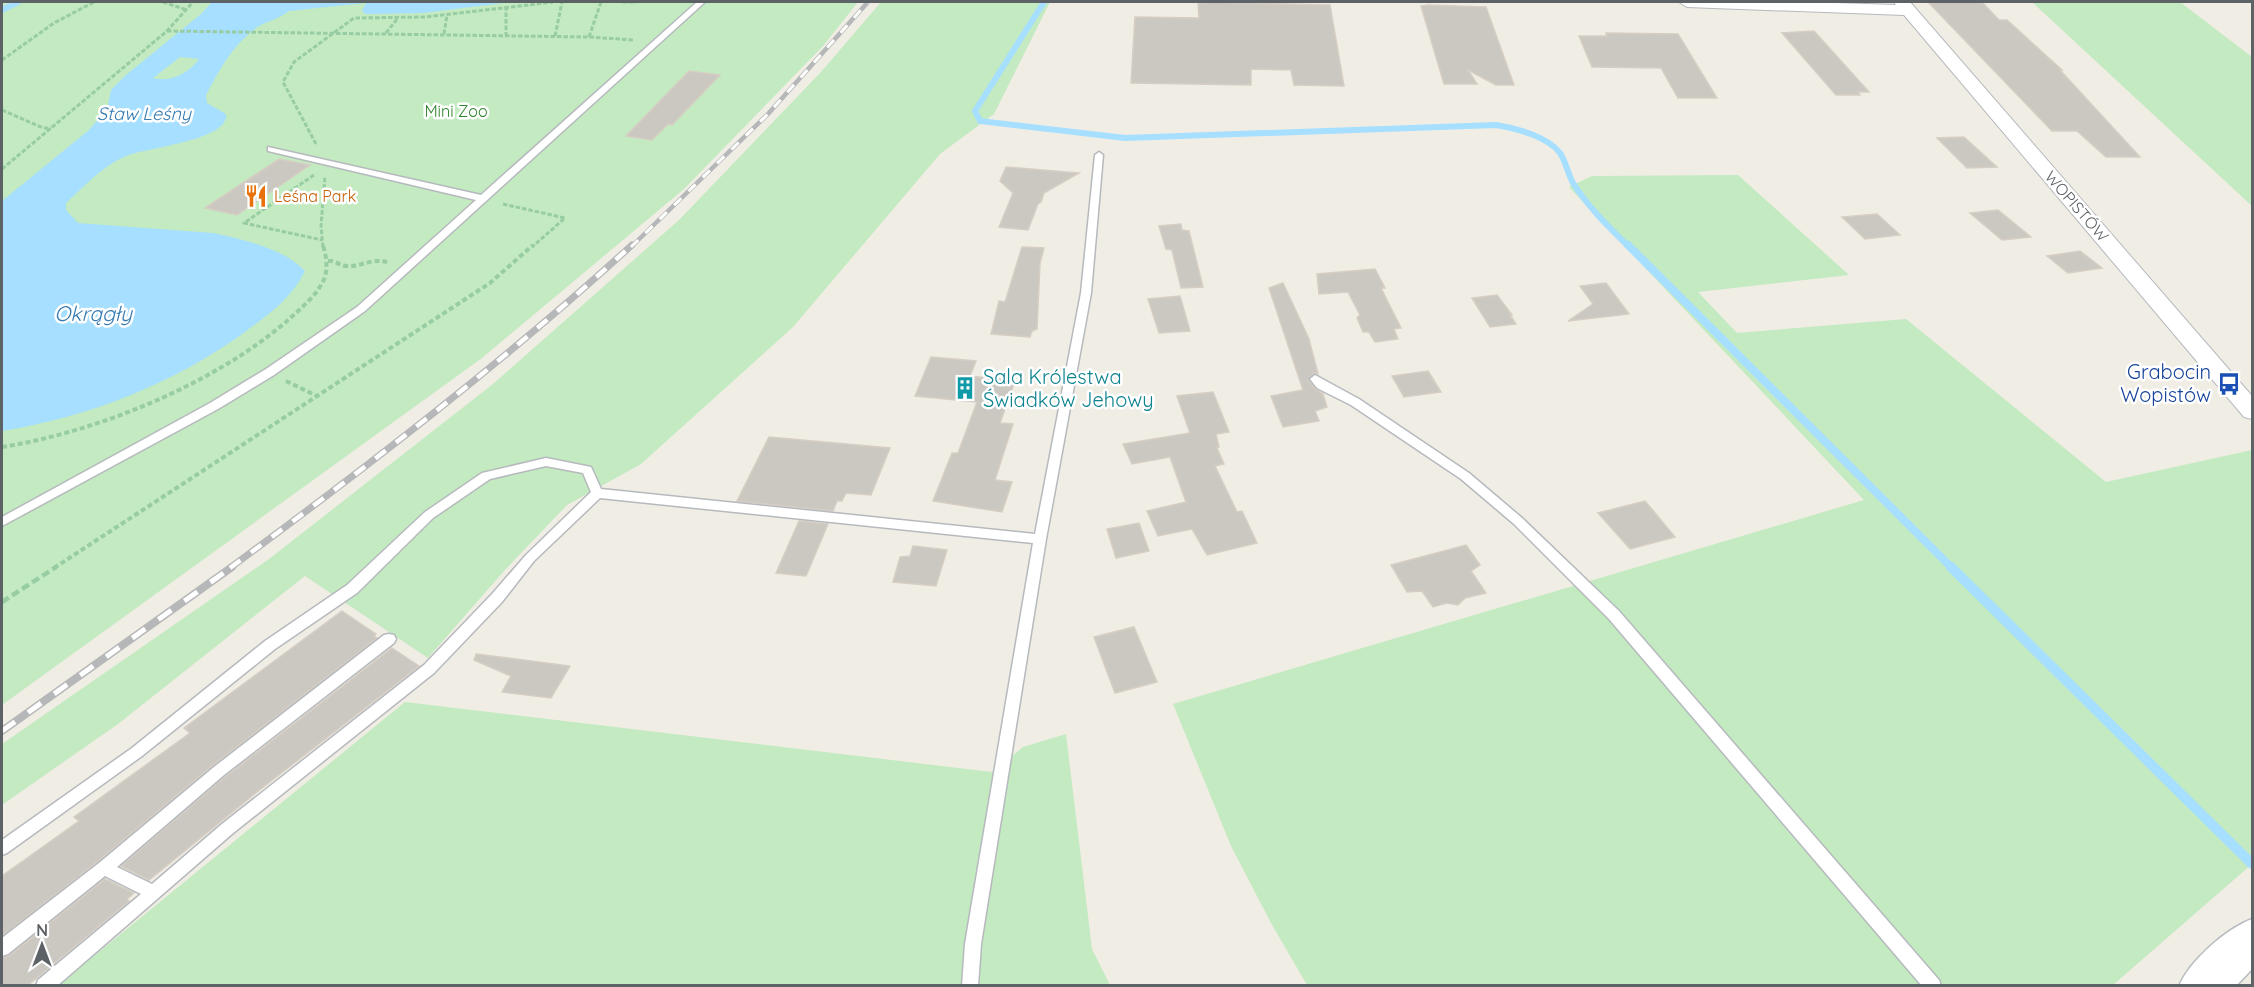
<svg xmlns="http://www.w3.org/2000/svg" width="2254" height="987" font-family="Quicksand,sans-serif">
<rect width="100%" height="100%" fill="#f0ede5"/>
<!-- green -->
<g fill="#c3eac0">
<path d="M2,2H858L823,46L684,189L482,358L2,705Z"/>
<path d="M881,2H1050L994,114L940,154L793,327L641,464L567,505L504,571L428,658L305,576L118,724L2,805V744L269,559L493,384L679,220L821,72Z"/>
<path d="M2032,2H2180L2252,57V206Z"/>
<path d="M1738,175L1849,275L1698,292L1737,333L1906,319L2106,482L2252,450V864L2113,985H1307L1271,923L1231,846L1173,704L1864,500L1569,187L1592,176Z"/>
<path d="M405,702L992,772L1023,747L1066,734L1092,949L1110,985L57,986Z"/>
</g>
<!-- water -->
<path fill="#a6dfff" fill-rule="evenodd" d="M212,2H511L423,13L366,14L362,11L366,3L289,11C279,19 267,21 256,28C232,46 220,69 206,95L207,103L226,114C230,140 147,148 129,155C104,164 85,186 66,203V210L78,223L213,233C244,240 283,248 305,271C292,298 268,315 245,332C173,384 89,417 2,431V201L89,130L107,109L111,90L126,75L201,14ZM180,57L199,59C189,73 170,83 153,78Z"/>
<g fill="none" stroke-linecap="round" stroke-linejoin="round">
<!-- stream-far2 -->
<g stroke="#a6dfff" stroke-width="6">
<path d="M1044,2L975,111L980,121L1125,138L1496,125C1515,128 1547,136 1560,153C1566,162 1568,174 1573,183C1588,207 1609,227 1629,247"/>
<path d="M2,10L18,2"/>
</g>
<!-- stream-far1 -->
<path stroke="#a6dfff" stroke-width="8" d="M1628,245L1952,568"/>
<!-- stream -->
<path stroke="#a6dfff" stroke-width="10" d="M1951,567L2252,864"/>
</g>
<!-- building -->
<g fill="#cbc8c2" stroke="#d6cec3" stroke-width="1.5">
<path d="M1215,2L1330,5L1344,86L1294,85L1291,70L1251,69V85L1131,83L1135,17L1199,18L1198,3Z"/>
<path d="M1928,2H1982L1999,20H2007L2062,70H2060L2140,157H2106L2077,131H2052Z"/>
<path d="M1428,5L1486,7L1514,85H1496L1468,70L1477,84H1444L1421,6Z"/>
<path d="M1814,31L1869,92H1858L1860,95H1836L1782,33Z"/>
<path d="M1606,33L1678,34L1717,98H1678L1661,68L1592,67L1579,36H1607Z"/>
<path d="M689,71L720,75L672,125L668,124L652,140L626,136Z"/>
<path d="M1964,137L1997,167L1967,168L1937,138Z"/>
<path d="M279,159L310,165L237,215L205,208Z"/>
<path d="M1006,167L1079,173L1044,193L1041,202L1038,204L1028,230L999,227L1013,193L1000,181Z"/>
<path d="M1998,210L2031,237L2002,240L1970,213Z"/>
<path d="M1877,214L1900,235L1865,239L1842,217Z"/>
<path d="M1181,224L1182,230L1189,231L1203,287L1181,288L1172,250L1166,249L1159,226Z"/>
<path d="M1022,247L1044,248L1040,263L1037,329L1032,331L1030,337L991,334L999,301L1005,302Z"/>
<path d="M2080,251L2102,268L2068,273L2047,256Z"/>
<path d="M1375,269L1385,288H1381L1401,328L1394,329L1398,339L1375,342L1369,332H1363L1357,318L1360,315L1348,292L1319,294L1317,274Z"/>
<path d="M1283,283L1309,339L1318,374L1314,373L1308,380L1315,389L1323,394L1327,407L1315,411L1319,421L1283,427L1271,396L1303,390L1269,288Z"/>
<path d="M1606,283L1629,314L1568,321L1593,304L1580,286Z"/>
<path d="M1497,295L1512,315H1510L1516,324L1490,327L1472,298Z"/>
<path d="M1180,296L1190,331L1159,333L1148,299Z"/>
<path d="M931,357L976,361L970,376L1015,381L1000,423L1013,424L995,480L1012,482L1002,512L933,501L952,453H958L977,402L915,396Z"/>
<path d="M1428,371L1441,392L1404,397L1392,376Z"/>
<path d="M1213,392L1229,432L1216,434L1219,447L1217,448L1224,464L1215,466L1237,512L1242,511L1257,543L1207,555L1192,529L1158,536L1147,511L1186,502L1170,457L1132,464L1123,444L1190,433L1177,396Z"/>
<path d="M769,437L890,448L871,495L846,493L842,501H837L833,511L737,501Z"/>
<path d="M1645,501L1675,537L1630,549L1598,513Z"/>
<path d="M799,521L828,524L806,576L776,573Z"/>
<path d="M1139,523L1149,551L1116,558L1107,529Z"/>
<path d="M1466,545L1480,565L1471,571L1486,593L1465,598L1458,605L1447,603L1433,607L1422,591L1407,592L1391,565Z"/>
<path d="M913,546L947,550L936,586L893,582L900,557L910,556Z"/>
<path d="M342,611L376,634L374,636L377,638L213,765L98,861L2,936V876L79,821L74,817L190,733L184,728Z"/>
<path d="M1134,627L1157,682L1115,693L1094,637Z"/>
<path d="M392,648L419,666L257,792L149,880L121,866L225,777Z"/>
<path d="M476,654L570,666L551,698L502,692L511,676L474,660Z"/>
<path d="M105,879L134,893L127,899L129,901L27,986H2V958L9,956Z"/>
</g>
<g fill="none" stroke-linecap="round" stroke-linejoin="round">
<!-- lane casing -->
<g stroke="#b6b9bd" stroke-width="3">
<g id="lane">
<path d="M697,2H705L365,311L274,375L218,409L2,526V517L210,403L266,369L357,307L476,200L268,151V147L481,195Z"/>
<path d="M1099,152L1103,155L1091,293L1046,539L981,944L978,986H962L965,944L1033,543L600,498L534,561L502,602L434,673L232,834L57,986H36L38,980L141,894L105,876L8,954L2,956V938L99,863L214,767L384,635L389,634L394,635L396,639L394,643L224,775L117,867L152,884L222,824L424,665L492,594L526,555L591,492L583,473L546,466L490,479L433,518L357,593L275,649L142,756L7,853L2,855V840L132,748L265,641L347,585L425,512L482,473L546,458L591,467L601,489L1035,534L1081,293L1095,155Z"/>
<path d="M1315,375L1359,399L1469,473L1522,518L1619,611L1939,980L1941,986H1922L1609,619L1514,524L1461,479L1351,405L1317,388L1310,379Z"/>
</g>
</g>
<!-- street casing -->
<g stroke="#b6b9bd" stroke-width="2">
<path id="street" d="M1679,2H1806L1896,5L1894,2H1910L2252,396V419L2244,417L1904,15L1687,7Z"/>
</g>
<!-- secondary casing -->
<g stroke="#b6bbc0" stroke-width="3">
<path id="secondary" d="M2252,919V969L2236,986H2179C2190,960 2226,929 2252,919Z"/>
</g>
<!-- path-far2 -->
<g stroke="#98cca3" stroke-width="3" stroke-dasharray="4.5 2" stroke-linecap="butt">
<path d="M163,2L187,10"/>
<path d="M623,2H637"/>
<path d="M506,6V35"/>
<path d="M167,31L589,37L634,40"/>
<path d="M386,33L398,18"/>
<path d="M444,34L447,15"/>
<path d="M555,36L562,2"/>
<path d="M589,37L601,2"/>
<path d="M2,60L54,23L94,2"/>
<path d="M2,110L43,128H51"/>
<path d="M316,144L283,82L294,62L354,18L425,17L553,2"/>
<path d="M2,169L167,31L193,2"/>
<path d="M314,175L244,223L322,240"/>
<path d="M503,204L565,218L532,247"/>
<path d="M323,247L321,226L325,176"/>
</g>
<!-- path-far1 -->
<g stroke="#98cca3" stroke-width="4" stroke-dasharray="5 3" stroke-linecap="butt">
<path d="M328,261C336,260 339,266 347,266C362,267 370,258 387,262"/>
<path d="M286,381L317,396"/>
<path d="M2,447C97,432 214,384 287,321C301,308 318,295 325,277C328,265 326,256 323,245"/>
<path d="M54,568L490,283L533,245"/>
</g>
<!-- path -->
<path stroke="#98cca3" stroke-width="4.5" stroke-dasharray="8 4" stroke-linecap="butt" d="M2,602L56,567"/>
<!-- lane -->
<use href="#lane" fill="#fff" fill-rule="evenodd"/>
<!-- street -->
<use href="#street" fill="#fff" fill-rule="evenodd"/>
<!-- secondary -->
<use href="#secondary" fill="#fff" fill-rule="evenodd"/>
<!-- rail-far2 casing -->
<g stroke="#b6b7b8" stroke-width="4.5">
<path id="rail-far2" d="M631,247L768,114L868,2"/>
</g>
<!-- rail-far1 casing -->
<g stroke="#b6b7b8" stroke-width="7">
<path id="rail-far1" d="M230,568C368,466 505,361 632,245"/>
</g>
<!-- rail casing -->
<g stroke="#b6b7b8" stroke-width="8">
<path id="rail" d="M2,731L232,567"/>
</g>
<!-- rail-far2 -->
<use href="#rail-far2" stroke="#fff" stroke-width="3" stroke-dasharray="10" stroke-linecap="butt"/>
<!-- rail-far1 -->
<use href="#rail-far1" stroke="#fff" stroke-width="4.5" stroke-dasharray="13" stroke-linecap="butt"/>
<!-- rail -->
<use href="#rail" stroke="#fff" stroke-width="5" stroke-dasharray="16" stroke-linecap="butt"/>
</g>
<!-- icons -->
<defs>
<g id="restaurant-bare" transform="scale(1.8)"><path d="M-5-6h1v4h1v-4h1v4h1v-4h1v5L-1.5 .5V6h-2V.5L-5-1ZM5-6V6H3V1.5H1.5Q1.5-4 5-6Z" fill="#e8710a" stroke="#fff" stroke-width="2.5" paint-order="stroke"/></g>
<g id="bus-bare" transform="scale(1.8)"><path d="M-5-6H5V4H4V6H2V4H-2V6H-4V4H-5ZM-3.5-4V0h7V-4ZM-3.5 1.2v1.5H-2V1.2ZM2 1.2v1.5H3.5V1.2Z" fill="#1a4fb4" stroke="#fff" stroke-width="2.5" paint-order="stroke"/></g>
<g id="building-bare" transform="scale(1.8)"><path d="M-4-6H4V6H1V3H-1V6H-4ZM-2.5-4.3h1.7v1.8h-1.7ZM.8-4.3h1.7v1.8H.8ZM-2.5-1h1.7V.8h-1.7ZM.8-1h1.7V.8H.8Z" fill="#0f9aa8" stroke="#fff" stroke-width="2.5" paint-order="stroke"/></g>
</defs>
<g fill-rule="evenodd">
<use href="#restaurant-bare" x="256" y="196"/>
<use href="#bus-bare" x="2229" y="384"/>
<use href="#building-bare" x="965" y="388"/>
</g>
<g text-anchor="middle" stroke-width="5" stroke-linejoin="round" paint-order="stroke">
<!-- far-park labels -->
<g font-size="16" fill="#30852e" stroke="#fff">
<text x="456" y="117">Mini Zoo</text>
</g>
<!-- far-food labels -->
<g font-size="16" fill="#c56008" stroke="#fff" text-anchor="start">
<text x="274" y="202">Leśna Park</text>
</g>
<!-- far-street labels -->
<g font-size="16" fill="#5d6267" stroke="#fff">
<text transform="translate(2077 206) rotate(49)" y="6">WOPISTÓW</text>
</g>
<!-- far-water labels -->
<g font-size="18" font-style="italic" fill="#377bb1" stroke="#fff">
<text x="144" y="120">Staw Leśny</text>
</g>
<!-- transit labels -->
<g font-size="20" fill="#164399" stroke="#fff" text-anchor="end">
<text x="2211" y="379">Grabocin<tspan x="2211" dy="23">Wopistów</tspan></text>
</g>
<!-- culture labels -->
<g font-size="20" fill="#0d838f" stroke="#fff" text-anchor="start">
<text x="983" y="384">Sala Królestwa<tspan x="983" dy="23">Świadków Jehowy</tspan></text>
</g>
<!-- water labels -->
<g font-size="21" font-style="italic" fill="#377bb1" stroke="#fff">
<text x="93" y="321">Okrągły</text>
</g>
</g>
<!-- border -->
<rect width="2254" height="987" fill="none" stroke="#5d6267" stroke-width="6"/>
<!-- north arrow -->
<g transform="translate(42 945)" stroke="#ffffff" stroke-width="4.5" paint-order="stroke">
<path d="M0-4.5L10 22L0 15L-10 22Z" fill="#5d6267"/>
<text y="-9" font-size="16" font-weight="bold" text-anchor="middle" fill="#5d6267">N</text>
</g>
</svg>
